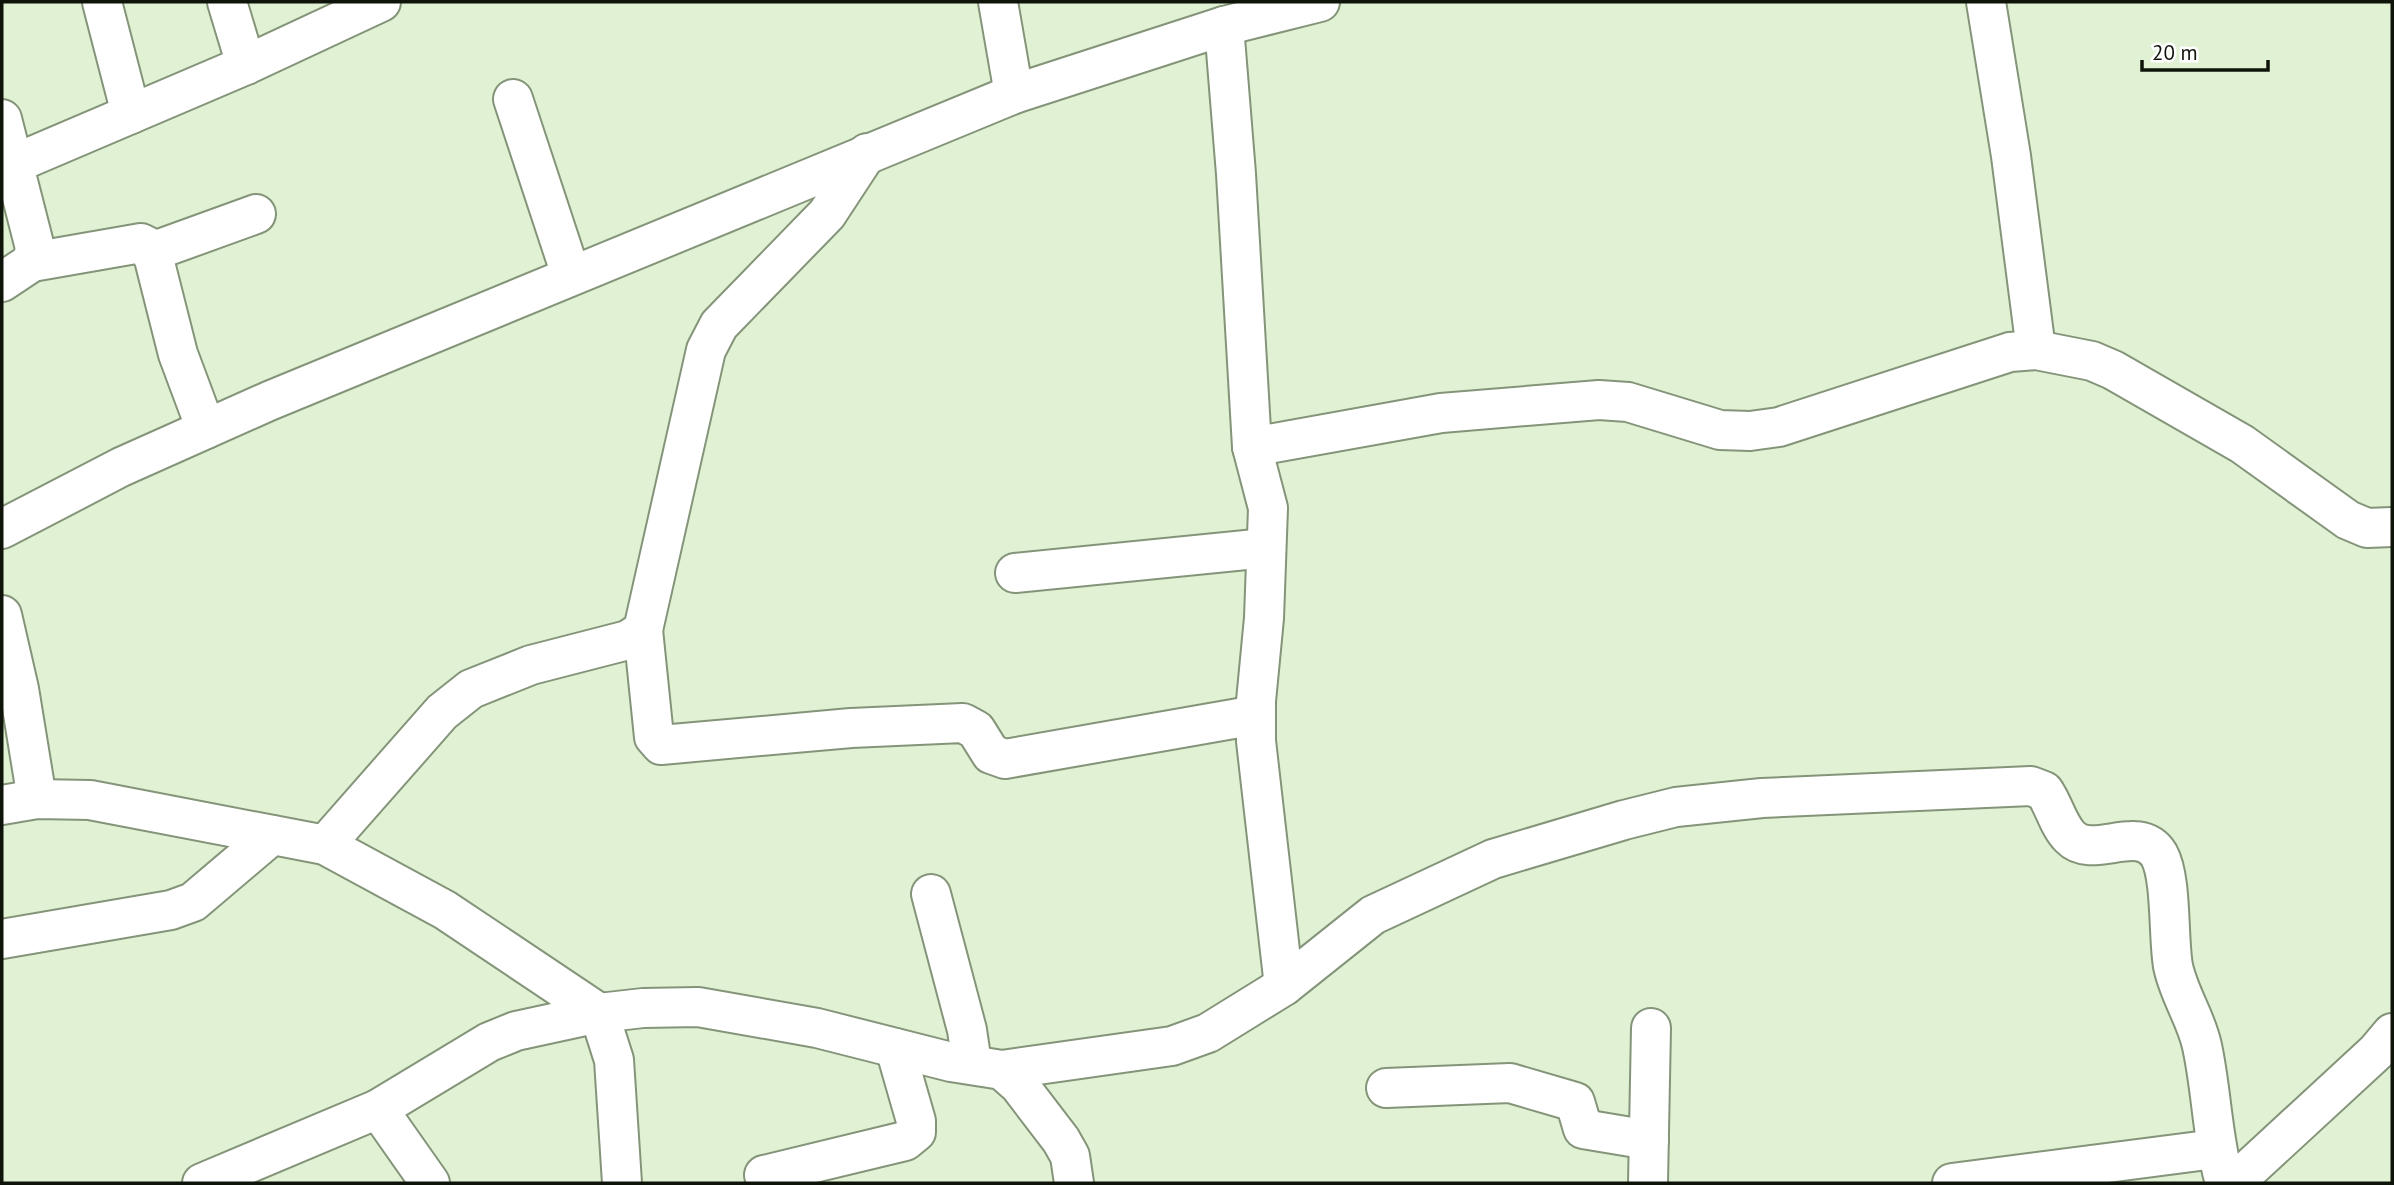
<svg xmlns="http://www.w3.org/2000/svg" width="2394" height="1185" font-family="'PT Sans',sans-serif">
<rect width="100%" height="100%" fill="#e0f1d4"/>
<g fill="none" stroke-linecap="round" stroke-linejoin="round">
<!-- street casing -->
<g stroke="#849479" stroke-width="42">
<g id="street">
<path d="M102,2L131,114"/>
<path d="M227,2L246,65"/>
<path d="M998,2L1014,94"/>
<path d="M1986,2L2011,156L2036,350"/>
<path d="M1224,26L1236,174L1252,447L1268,508L1264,618L1256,701V741L1284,986"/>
<path d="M513,99L571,275"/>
<path d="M2,119L35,248L32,262L2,282"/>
<path d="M2,169L246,65L381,2"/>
<path d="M151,252L256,214"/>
<path d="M32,262L141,243L147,246L154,259L178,354L206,429"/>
<path d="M1252,447L1441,413L1599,400L1628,402L1720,430L1750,431L1779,427L2010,352L2036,350L2092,361L2113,370L2242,444L2348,520L2367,528L2392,527"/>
<path d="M1015,573L1266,548"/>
<path d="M2,615L19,689L37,799"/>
<path d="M643,630L654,737L661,745L851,728L963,723L976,730L991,754L1005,759L1256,715"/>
<path d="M2,805L37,799L90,800L325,845L445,910L599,1013L614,1060L622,1183"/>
<path d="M325,845L442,712L471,689L531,665L628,640L643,630L706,350L719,325L827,214L867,153"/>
<path d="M931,894L967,1030L972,1064"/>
<path d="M2,939L171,910L193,902L272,835"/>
<path d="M1002,1070L1172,1046L1208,1033L1284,986L1373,915L1493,859L1624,820L1676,807L1762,798L2031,786L2044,791C2054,805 2058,825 2070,837C2093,861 2139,822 2159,855C2172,878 2168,938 2173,966C2179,995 2196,1018 2202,1046C2212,1092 2212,1138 2225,1183"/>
<path d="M1386,1088L1510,1083L1575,1102L1583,1129L1649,1140"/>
<path d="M378,1109L430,1183"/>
<path d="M764,1175L905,1141L916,1132V1121L895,1048"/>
<path d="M202,1183L378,1109L489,1042L516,1031L599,1013L643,1008L698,1007L817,1028L951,1062L1002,1070L1019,1085L1061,1140L1070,1156L1074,1183"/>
<path d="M1648,1183L1651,1028"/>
<path d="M1952,1183L2215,1149"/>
<path d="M2234,1183L2376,1052L2392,1033"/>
</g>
</g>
<!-- secondary casing -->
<g stroke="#849479" stroke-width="42">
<path id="secondary" d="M2,529L121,467L269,401L1014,94L1224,26L1320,2"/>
</g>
<!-- street -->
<use href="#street" stroke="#fff" stroke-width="38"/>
<!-- secondary -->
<use href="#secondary" stroke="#fff" stroke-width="38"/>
</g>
<!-- border -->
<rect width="2394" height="1185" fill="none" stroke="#0f140a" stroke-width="7"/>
<!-- scale -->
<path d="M2142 60v10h126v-10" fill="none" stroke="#0f140a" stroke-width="3.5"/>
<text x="2152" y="60" font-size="21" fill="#0f140a" stroke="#ffffff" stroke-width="5" paint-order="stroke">20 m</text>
</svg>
